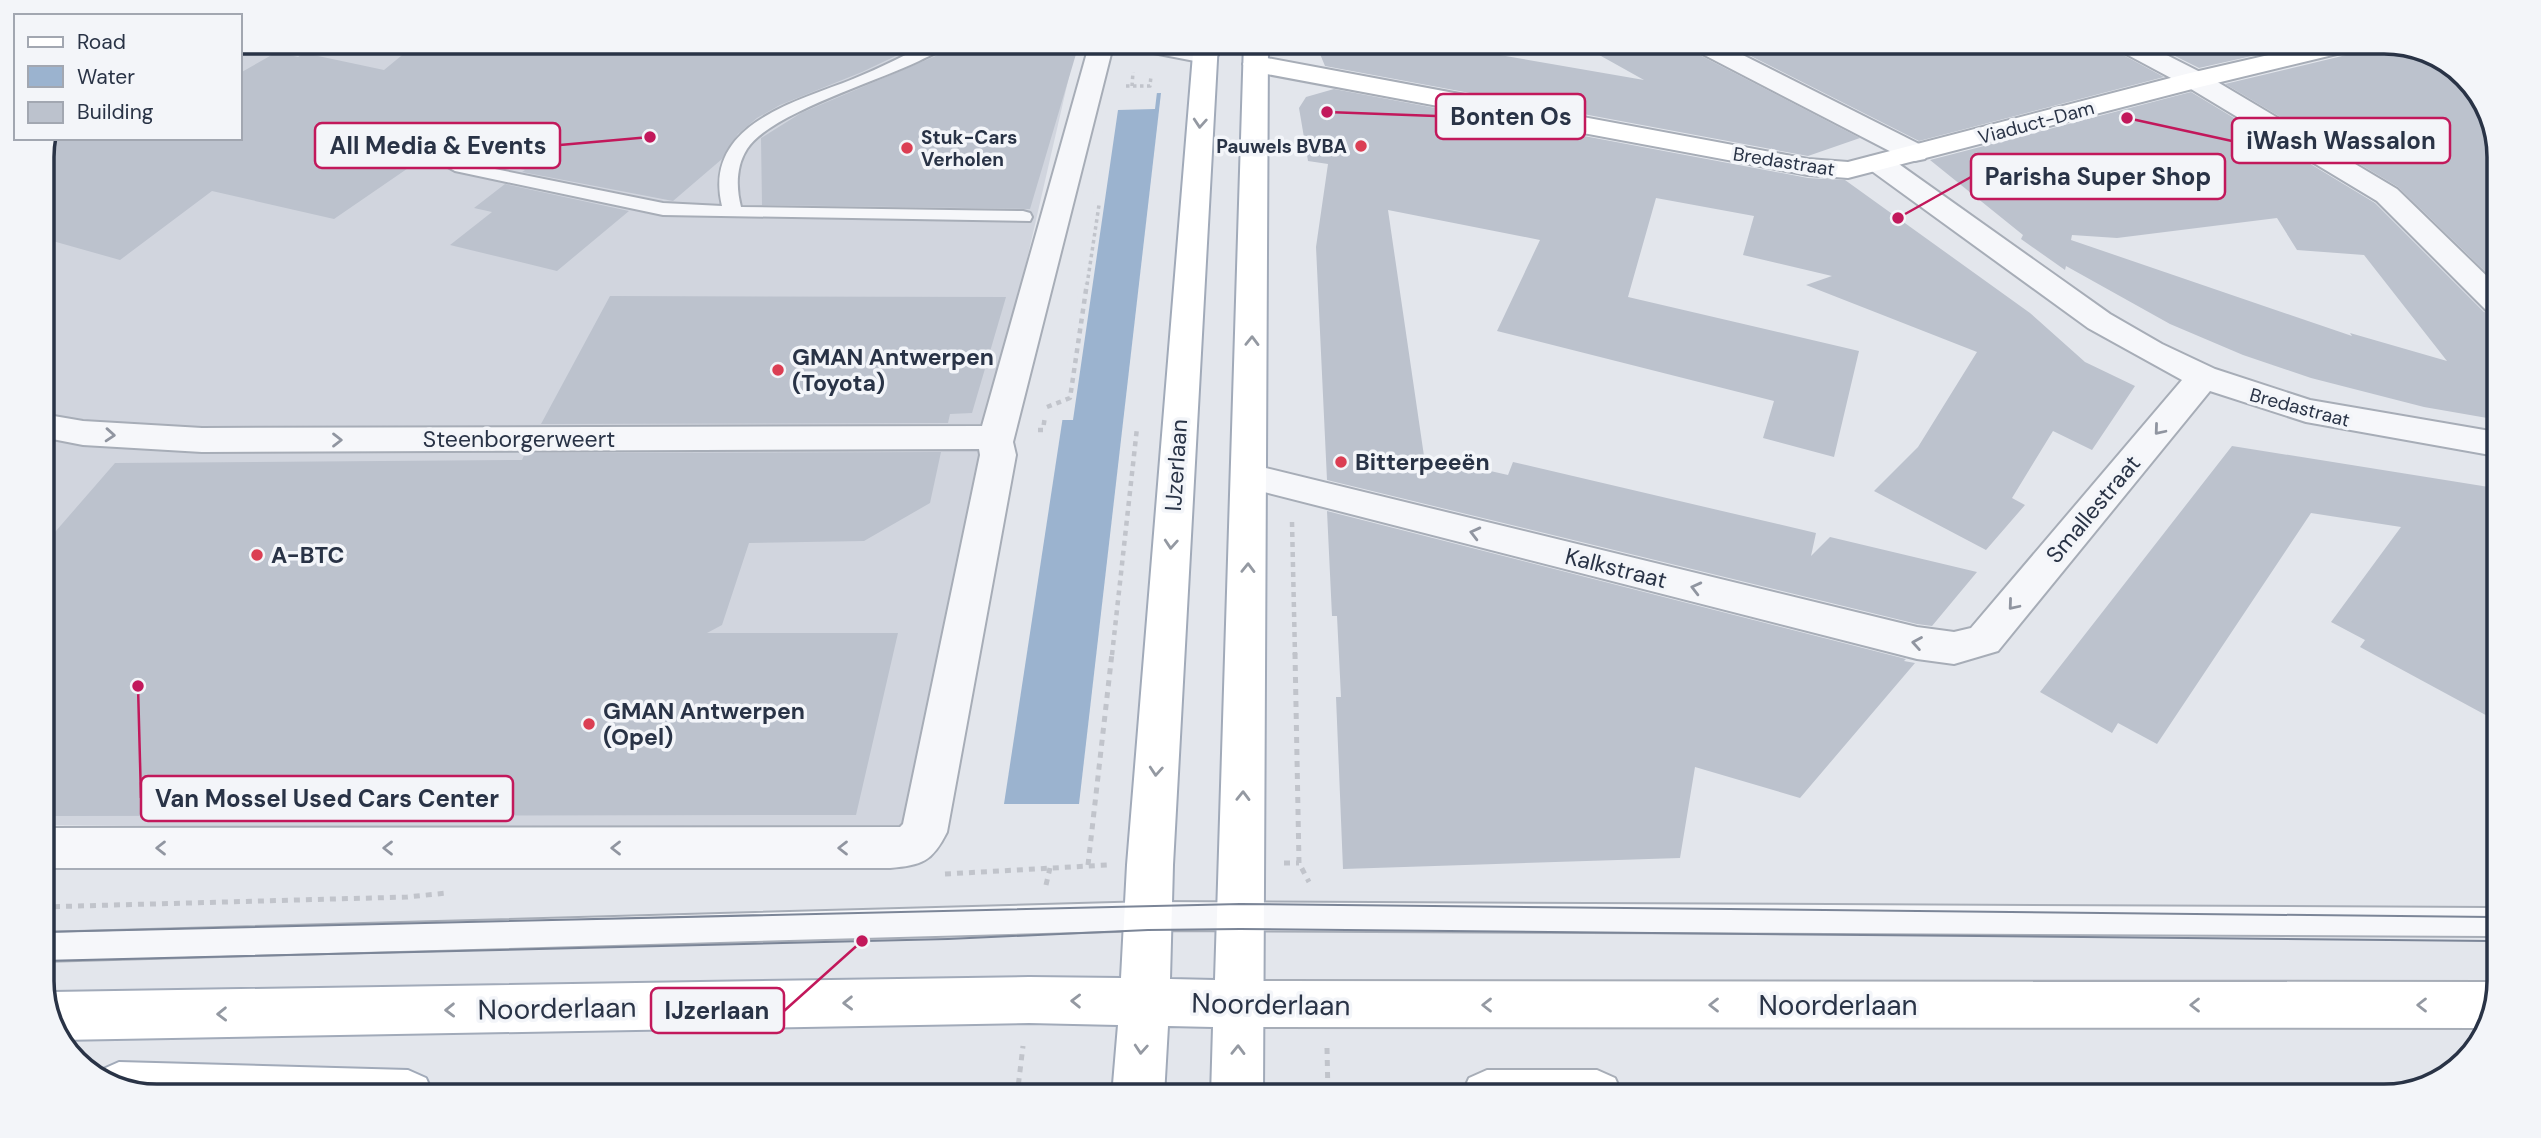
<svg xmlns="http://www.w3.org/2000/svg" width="2541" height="1138" font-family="'DM Sans',sans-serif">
<rect width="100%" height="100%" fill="#e3e6ec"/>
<!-- built -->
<path fill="#d1d5de" d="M240,42H1077L992,411L904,832L42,825V150L48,138H240Z"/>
<!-- water -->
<path fill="#9bb3cf" d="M1161,93L1079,804H1004L1112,94Z"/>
<!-- pier -->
<path fill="#e3e6ec" d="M1109,91L1157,92L1155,109L1118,110L1073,420H1059Z"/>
<!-- building -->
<g fill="#bcc2cd" fill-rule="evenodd">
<path d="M418,42H925L862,72L780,105L757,118L738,134L722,159L673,201L522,172L525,170L433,151L334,219L212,191L120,260L42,238V150L48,138H240V73L277,52L298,57L304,53L384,70Z"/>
<path d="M955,42H1017L1076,54L1030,209L762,205L761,138L801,113L938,55Z"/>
<path d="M1315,42H1424L1644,80L1576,42H1684L1688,49L1860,138L1808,156L1325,66Z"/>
<path d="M1723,42H2107L2112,49L2164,77L1919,141Z"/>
<path d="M2147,42H2313L2199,68Z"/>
<path d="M2372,42L2428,51L2479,93L2499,150L2497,283L2398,187L2225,84L2367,50Z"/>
<path d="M1334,89L1808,178L1845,180L2030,313L2085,362L2135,386L2092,450L2053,431L2012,498L2025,505L1986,550L1874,491L1918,447L1977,352L1806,285L1832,276L1743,255L1754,216L1656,198L1628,297L1859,351L1834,457L1763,438L1774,401L1497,331L1540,240L1388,210L1424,456L1508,475L1513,462L1816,533L1811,556L1830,537L1977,572L1932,626L1917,624L1327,480L1316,247L1328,164L1308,161L1299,108L1306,97Z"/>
<path d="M2191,92L2375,203L2484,312L2497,314L2496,424L2493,419L2424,407L2311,378L2243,355L2170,324L2066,266L2065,270L2021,239L2023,235L1930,160ZM2277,218L2297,250L2364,255L2447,361L2350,333L2352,336L2071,240L2072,235L2117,238Z"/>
<path d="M505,184L629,211L557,271L450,245L492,212L474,208Z"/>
<path d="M610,296L1006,297L972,413L950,414L948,423L541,424Z"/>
<path d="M2232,446L2495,488L2493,719L2360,647L2365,640L2331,622L2401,527L2311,513L2157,744L2118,723L2112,733L2040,692Z"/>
<path d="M941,452L930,503L864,541L749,543L722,625L707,633H898L856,815L42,816V547L115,463L522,460L525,453Z"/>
<path d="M1327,511L1906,659L1904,661L1915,663L1800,798L1695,767L1680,858L1343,869L1336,697H1341L1337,616H1332Z"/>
</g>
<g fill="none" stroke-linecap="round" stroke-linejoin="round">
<!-- lane casing -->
<g stroke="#a7adb7" stroke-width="4">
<g id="lane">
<path d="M931,42H952C944,51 930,55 919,61C878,81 769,114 747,149C736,166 736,188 741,207L1023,211L1030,213L1032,217L1030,221L663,215L455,171L446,166L455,161L663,203L722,206C702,124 796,102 853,79C880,68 906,55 931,42Z"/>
<path d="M1150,902L2491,908V936L1150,930L42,961V933Z"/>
</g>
</g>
<!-- street casing -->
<g stroke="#a7adb7" stroke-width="4">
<g id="street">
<path d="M1090,42H1114L1013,442L1016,455L947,832C932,862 922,865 890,868H42V828L900,827L903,824L980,455L979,449L202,452L83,445L42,437V414L83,421L202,428L982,426Z"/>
<path d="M1121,42H1175L1214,50L1218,55L1214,60L1205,63L1133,49L1124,47Z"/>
<path d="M1686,42H1717L1925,147L1929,153L1925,159L1915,161L1905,159L1689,47Z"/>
<path d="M2110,42H2141L2204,74L2397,189L2497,286V312L2486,310L2377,201L2186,86L2113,47Z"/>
<path d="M1879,155L1889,157L2110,314L2162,344L2215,369L2310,400L2496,432V456L2306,422L2210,391L1998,651L1954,664L1917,659L1249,488L1236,485L1231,476L1236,467L1249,464L1917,627L1954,632L1971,628L2182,380L2088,328L1869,169L1865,163L1869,157Z"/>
</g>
</g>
<!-- secondary casing -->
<g stroke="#a7adb7" stroke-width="4">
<g id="secondary">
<path d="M2325,42H2369L2366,47L2200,87L1848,178L1808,175L1256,72L1247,69L1243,64L1247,59L1256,56L1808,159L1848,162L2186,74Z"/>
<path d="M1239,981L2490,982V1025L2487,1028L1239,1027L1221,1021L1214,1004L1221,987Z"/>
<path d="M1487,1070H1597L1615,1078L1623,1096H1461L1469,1078Z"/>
</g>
</g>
<!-- primary casing -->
<g stroke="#a1aab9" stroke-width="4">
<g id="primary">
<path d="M1194,42H1218L1173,865L1170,979L1215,980L1244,42H1268L1263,1096H1211L1213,1027L1168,1026L1164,1096H1112L1118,1025L1029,1023L60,1040L45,995L52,992L1029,977L1121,978L1127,865Z"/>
<path d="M119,1062L408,1070L426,1078L434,1096H157L113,1087L98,1075L101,1070Z"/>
</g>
</g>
<!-- path-far2 -->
<g stroke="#c1c4cb" stroke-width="3.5" stroke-dasharray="3.5 3.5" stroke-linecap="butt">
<path d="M1058,42L1069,44"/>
<path d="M1126,86H1150L1151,76"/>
<path d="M1132,86L1133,72"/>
<path d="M1087,285L1099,205"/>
</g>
<!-- path-far1 -->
<g stroke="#c1c4cb" stroke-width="4.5" stroke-dasharray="5 5" stroke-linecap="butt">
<path d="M1047,407L1070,398L1087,283"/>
<path d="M1038,430H1043L1045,416"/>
<path d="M1292,522L1295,655"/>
<path d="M1112,655L1137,428"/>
</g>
<!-- path -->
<g stroke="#c1c4cb" stroke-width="5" stroke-dasharray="6 6" stroke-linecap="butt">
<path d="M1295,653L1299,863L1309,882"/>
<path d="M1284,863H1299"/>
<path d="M1088,865L1112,653"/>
<path d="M945,874L1107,865"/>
<path d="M1046,885L1050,868"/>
<path d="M42,907L407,897L447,893"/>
<path d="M1327,1048L1328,1096"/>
<path d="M1017,1096L1023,1046"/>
</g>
<!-- lane -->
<use href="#lane" fill="#f6f7fa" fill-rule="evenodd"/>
<!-- street -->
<use href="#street" fill="#f6f7fa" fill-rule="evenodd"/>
<!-- secondary -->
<use href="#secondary" fill="#fff" fill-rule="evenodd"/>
<!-- primary -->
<use href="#primary" fill="#fff" fill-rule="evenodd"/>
<!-- tram -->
<g stroke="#7b8597" stroke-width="2">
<path d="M42,932L1240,904L2491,917"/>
<path d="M42,961L948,939L1148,930L1240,929L2491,941"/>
</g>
</g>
<!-- one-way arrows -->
<defs><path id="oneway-chevron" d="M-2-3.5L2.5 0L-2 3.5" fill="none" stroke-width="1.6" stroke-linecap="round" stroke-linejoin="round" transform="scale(1.75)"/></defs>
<g stroke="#9499a2">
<use href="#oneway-chevron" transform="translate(1200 123) rotate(94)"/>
<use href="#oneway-chevron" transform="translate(1252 341) rotate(-89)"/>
<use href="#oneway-chevron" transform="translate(1171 544) rotate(94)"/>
<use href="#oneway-chevron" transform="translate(1248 568) rotate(-89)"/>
<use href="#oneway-chevron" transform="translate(1156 771) rotate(94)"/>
<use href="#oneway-chevron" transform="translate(1243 796) rotate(-89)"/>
<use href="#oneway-chevron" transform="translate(1076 1001) rotate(-179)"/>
<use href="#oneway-chevron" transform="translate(848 1003) rotate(179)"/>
<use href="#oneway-chevron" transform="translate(1487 1005) rotate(180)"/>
<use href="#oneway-chevron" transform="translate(1714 1005) rotate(180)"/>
<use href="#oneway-chevron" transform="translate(2195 1005) rotate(-180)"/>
<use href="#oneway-chevron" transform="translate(2422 1005) rotate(-180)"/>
<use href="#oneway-chevron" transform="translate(450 1010) rotate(179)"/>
<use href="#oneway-chevron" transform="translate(222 1014) rotate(179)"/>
<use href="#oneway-chevron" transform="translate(1141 1049) rotate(94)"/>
<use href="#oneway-chevron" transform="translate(1238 1050) rotate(-89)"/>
</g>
<g stroke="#9095a0">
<use href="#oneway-chevron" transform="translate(2159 430) rotate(130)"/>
<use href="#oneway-chevron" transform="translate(110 435) rotate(4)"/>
<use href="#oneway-chevron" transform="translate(337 440)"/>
<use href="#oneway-chevron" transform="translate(1475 533) rotate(-166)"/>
<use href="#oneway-chevron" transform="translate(1696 588) rotate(-166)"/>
<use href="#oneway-chevron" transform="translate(2013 605) rotate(130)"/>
<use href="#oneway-chevron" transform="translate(1917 643) rotate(-170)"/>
<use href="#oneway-chevron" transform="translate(161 848) rotate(-180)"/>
<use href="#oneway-chevron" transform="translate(388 848) rotate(-180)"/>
<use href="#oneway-chevron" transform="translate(616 848) rotate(-180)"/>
<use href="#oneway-chevron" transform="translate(843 848) rotate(-180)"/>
</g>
<!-- markers -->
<g fill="#db3e53" stroke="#f3f5f9" stroke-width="2.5">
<circle cx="1361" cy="146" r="7"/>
<circle cx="907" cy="148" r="7"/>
<circle cx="778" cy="370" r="7"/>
<circle cx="1341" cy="462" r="7"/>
<circle cx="257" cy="555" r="7"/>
<circle cx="589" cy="724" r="7"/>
</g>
<g text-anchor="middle" stroke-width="7" stroke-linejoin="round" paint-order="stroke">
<!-- far-street labels -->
<g font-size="19" fill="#293346" stroke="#f3f5f9">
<text transform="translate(2036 122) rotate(-15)" y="7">Viaduct-Dam</text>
<text transform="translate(1784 161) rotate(9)" y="7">Bredastraat</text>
<text transform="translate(2300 407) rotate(15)" y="7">Bredastraat</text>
</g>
<!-- far-poi labels -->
<g font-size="19" font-weight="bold" fill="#293346" stroke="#f3f5f9" text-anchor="start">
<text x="921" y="144">Stuk-Cars<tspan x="921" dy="22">Verholen</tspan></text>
<text x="1347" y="153" text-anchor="end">Pauwels BVBA</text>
</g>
<!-- poi labels -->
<g font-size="23" font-weight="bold" fill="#293346" stroke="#f3f5f9" text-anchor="start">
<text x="792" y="365">GMAN Antwerpen<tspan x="792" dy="26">(Toyota)</tspan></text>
<text x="1355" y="470">Bitterpeeën</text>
<text x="271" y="563">A-BTC</text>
<text x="603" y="719">GMAN Antwerpen<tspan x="603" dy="26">(Opel)</tspan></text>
</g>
<!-- street labels -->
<g font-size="23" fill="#293346" stroke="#f3f5f9">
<text x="519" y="447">Steenborgerweert</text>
<text transform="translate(1176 465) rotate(-86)" y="8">IJzerlaan</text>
<text transform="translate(2093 509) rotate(-50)" y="8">Smallestraat</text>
<text transform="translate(1616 568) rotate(14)" y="8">Kalkstraat</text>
</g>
<!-- near-street labels -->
<g font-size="28" fill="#293346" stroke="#f3f5f9">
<text transform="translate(1271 1004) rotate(1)" y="10">Noorderlaan</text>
<text x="1838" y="1015">Noorderlaan</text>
<text transform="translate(557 1008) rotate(-1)" y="10">Noorderlaan</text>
</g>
</g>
<!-- crop -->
<path d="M0 0H2541V1138H0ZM157 54H2384A103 103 0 0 1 2487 157V981A103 103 0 0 1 2384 1084H157A103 103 0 0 1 54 981V157A103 103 0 0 1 157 54Z" fill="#f3f5f9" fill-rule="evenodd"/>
<path fill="none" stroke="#293346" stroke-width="3.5" d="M157 54H2384A103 103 0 0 1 2487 157V981A103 103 0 0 1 2384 1084H157A103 103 0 0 1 54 981V157A103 103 0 0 1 157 54Z"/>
<!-- callouts -->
<path fill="none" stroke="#c2185b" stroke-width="2.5" d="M1327 112L1436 116M2127 118L2232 141M650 137L560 145M1898 218L1971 177M138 686L141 798M862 941L784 1011"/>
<g fill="#c2185b" stroke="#f3f5f9" stroke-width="2.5">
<circle cx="1327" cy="112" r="7"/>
<circle cx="2127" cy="118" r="7"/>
<circle cx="650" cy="137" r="7"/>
<circle cx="1898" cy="218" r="7"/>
<circle cx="138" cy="686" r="7"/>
<circle cx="862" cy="941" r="7"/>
</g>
<g fill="#f3f5f9" stroke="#c2185b" stroke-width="2.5">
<rect x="1436" y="94" width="149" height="45" rx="7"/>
<rect x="2232" y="118" width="218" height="45" rx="7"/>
<rect x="315" y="123" width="245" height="45" rx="7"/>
<rect x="1971" y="154" width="254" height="45" rx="7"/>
<rect x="141" y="776" width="372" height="45" rx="7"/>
<rect x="651" y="988" width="133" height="45" rx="7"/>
</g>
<g font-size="24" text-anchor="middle" font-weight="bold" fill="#293346">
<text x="1511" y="125">Bonten Os</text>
<text x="2341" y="149">iWash Wassalon</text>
<text x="438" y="154">All Media &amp; Events</text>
<text x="2098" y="185">Parisha Super Shop</text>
<text x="327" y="807">Van Mossel Used Cars Center</text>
<text x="717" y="1019">IJzerlaan</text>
</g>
<!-- legend -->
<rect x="14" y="14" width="228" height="126" fill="#f3f5f9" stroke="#a2a7b1" stroke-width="2"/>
<rect x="28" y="37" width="35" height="10" fill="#ffffff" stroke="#a2a7b1" stroke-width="2"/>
<text x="77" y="49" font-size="21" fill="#293346">Road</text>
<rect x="28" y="66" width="35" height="21" fill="#9bb3cf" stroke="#a2a7b1" stroke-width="2"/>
<text x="77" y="84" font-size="21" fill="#293346">Water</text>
<rect x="28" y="102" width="35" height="21" fill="#bcc2cd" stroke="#a2a7b1" stroke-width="2"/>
<text x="77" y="119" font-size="21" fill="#293346">Building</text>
</svg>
